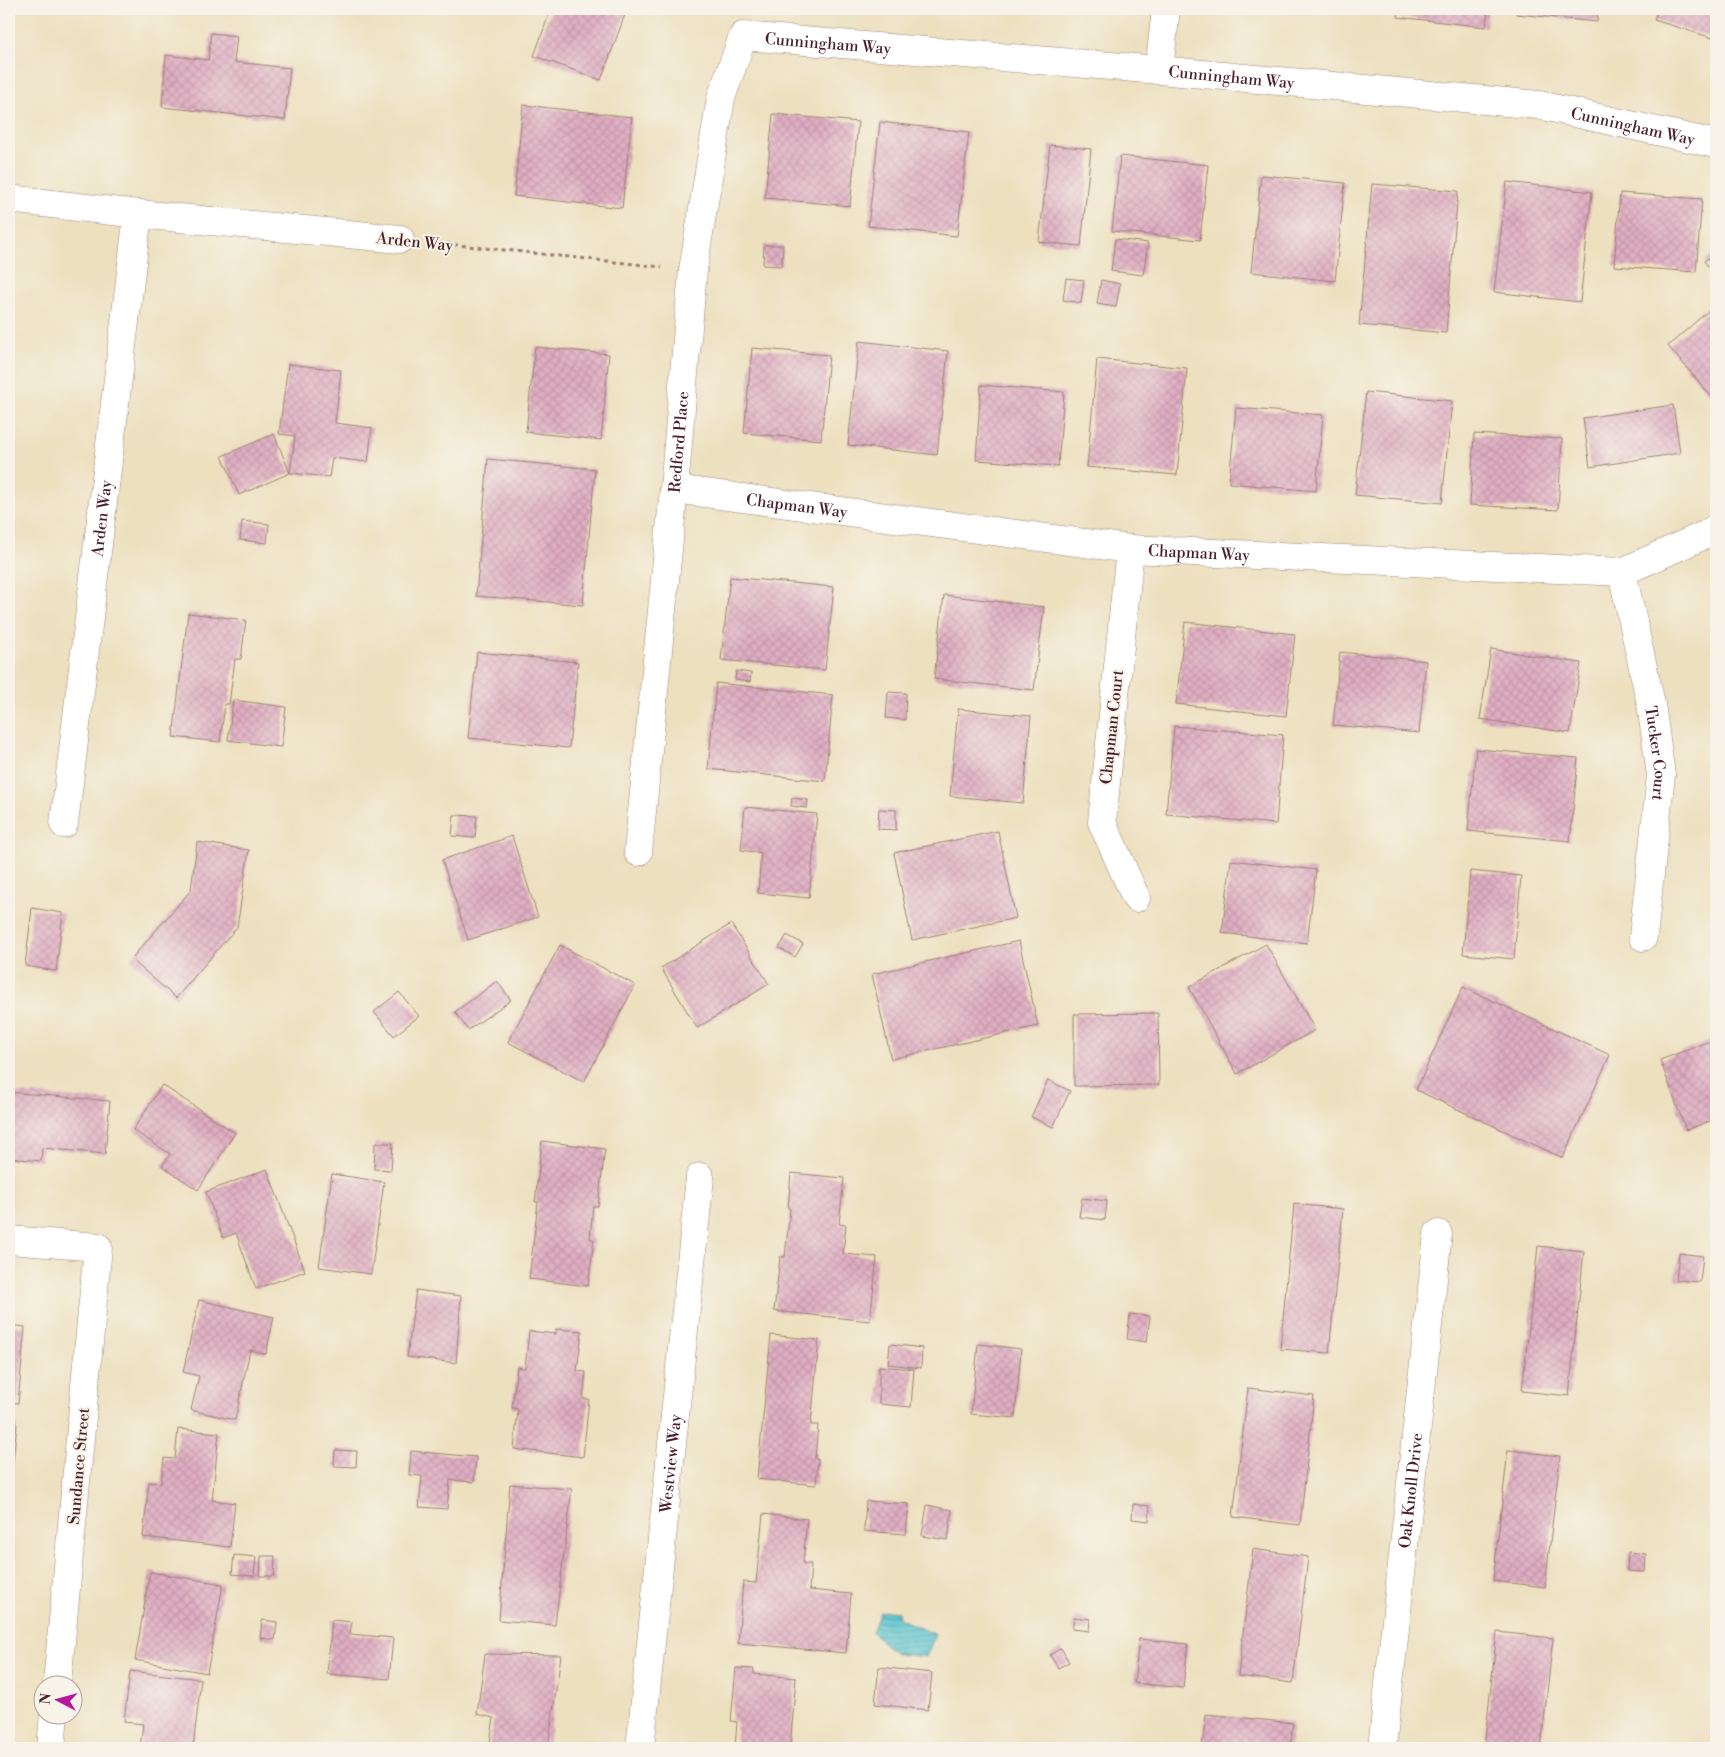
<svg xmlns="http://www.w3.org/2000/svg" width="1725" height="1757" font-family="'Libre Bodoni',serif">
<defs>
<pattern id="water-rules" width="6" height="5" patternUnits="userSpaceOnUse" patternTransform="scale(1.25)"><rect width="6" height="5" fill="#57c4d0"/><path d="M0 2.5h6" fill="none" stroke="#4a9fa9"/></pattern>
<pattern id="building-cross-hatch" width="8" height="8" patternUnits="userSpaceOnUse" patternTransform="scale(1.25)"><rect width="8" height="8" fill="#dfaec2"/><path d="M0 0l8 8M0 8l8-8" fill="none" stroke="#c195a7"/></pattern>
</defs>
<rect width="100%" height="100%" fill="#f7f3e8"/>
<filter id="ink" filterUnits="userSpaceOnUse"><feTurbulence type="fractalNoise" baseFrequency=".02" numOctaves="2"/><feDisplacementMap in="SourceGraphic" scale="10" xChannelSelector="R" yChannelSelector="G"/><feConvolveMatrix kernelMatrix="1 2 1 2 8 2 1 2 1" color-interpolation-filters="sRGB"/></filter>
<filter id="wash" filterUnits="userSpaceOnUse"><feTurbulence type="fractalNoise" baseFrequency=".0096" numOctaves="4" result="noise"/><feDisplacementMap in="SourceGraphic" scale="20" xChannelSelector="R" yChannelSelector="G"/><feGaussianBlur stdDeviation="1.12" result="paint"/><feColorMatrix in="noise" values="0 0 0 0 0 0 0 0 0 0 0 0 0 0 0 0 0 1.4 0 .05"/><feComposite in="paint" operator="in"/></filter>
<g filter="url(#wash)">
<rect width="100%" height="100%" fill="#ede0bf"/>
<!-- water -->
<path fill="url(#water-rules)" stroke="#50727e" d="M888,1611L898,1612L899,1618L935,1635L926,1657L895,1654L872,1632L880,1612Z"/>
<g id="blocks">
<!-- building -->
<g fill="url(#building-cross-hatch)">
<path d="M551,9H627L601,80L534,56Z"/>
<path d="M1399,9H1488L1486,27L1398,17Z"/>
<path d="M1517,9H1598L1597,22L1516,14Z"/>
<path d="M1658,9H1716V39L1654,20Z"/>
<path d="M211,33L237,36L234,62L290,68L285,120L162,107L166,55L208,60Z"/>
<path d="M523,105L632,117L622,208L514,196Z"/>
<path d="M773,114L858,122L850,206L765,198Z"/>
<path d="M880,122L969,132L957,236L868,226Z"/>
<path d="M1050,145L1091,149L1081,246L1039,242Z"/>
<path d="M1120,156L1208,165L1200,240L1112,231Z"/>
<path d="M1261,175L1345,183L1335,281L1251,272Z"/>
<path d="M1507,182L1592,192L1580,302L1494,292Z"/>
<path d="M1372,184L1458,191L1446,333L1359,325Z"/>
<path d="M1620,193L1702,199L1696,272L1614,266Z"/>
<path d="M1115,239L1148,243L1143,275L1111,271Z"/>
<path d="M764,245H783L782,266L763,265Z"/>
<path d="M1716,252V274L1715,275L1704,261Z"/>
<path d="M1066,278L1084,280L1081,303L1063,300Z"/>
<path d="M1101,280L1120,284L1116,307L1097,304Z"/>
<path d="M1716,304V402L1668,346Z"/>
<path d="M859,341L948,351L937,455L848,445Z"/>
<path d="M535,347L609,354L601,440L526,432Z"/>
<path d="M752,348L829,355L821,440L744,433Z"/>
<path d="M1097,359L1187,368L1177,475L1087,467Z"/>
<path d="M288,364L341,370L335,423L372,428L368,462L332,458L329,477L290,473L295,436L279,434Z"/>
<path d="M981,385L1064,392L1058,466L976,460Z"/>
<path d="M1366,392L1452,401L1442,503L1355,495Z"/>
<path d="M1673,405L1680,453L1590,467L1583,418Z"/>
<path d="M1236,408L1323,415L1316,491L1229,483Z"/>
<path d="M274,434L290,473L239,495L222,456Z"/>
<path d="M1474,434L1562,439L1558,510L1470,505Z"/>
<path d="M488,459L595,469L583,605L476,596Z"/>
<path d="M242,521L269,524L267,543L240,540Z"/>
<path d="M730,577L834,587L825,670L721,660Z"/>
<path d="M944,595L1044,607L1034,690L934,679Z"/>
<path d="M188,613L246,620L241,659H235L229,704H225L220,742L173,737Z"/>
<path d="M1185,622L1295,634L1286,716L1176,704Z"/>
<path d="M1491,649L1581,663L1570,733L1480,719Z"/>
<path d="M477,652L578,662L569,748L468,738Z"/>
<path d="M1340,652L1426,661L1419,733L1333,725Z"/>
<path d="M736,671L751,673L750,682L735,680Z"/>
<path d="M716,683L833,695L825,781L708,769Z"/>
<path d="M888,692L906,693L905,720L886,718Z"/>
<path d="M233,700L286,707L281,747L228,740Z"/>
<path d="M958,709L1031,716L1023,803L950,796Z"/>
<path d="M1174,726L1283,735L1276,824L1166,814Z"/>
<path d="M1476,749L1578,758L1570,841L1468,831Z"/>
<path d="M792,798L808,800L807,808L791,806Z"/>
<path d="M745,807L817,814L809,898L758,893L761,853L741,850Z"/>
<path d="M879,809L896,810V830L878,829Z"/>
<path d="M454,815L477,816L475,838L452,836Z"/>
<path d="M998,831L1016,918L912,940L894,853Z"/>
<path d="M512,836L538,917L468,940L442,860Z"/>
<path d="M197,842L249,850L237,927L176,998L131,959L191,890Z"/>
<path d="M1231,860L1316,870L1307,943L1222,933Z"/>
<path d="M1470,871L1521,876L1514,959L1463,954Z"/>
<path d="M32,908L63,913L56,971L25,966Z"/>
<path d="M731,924L769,984L697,1028L661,968Z"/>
<path d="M787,935L803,944L795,957L779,948Z"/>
<path d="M1019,941L1038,1026L891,1059L872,974Z"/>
<path d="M1266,944L1315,1030L1237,1074L1189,987Z"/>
<path d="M560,945L635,985L584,1082L508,1042Z"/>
<path d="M497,981L511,1000L468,1030L455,1012Z"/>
<path d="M1463,987L1610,1055L1563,1158L1416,1090Z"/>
<path d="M399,992L419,1016L394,1036L374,1012Z"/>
<path d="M1158,1013L1159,1085L1074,1086V1014Z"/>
<path d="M1716,1039V1119L1686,1130L1660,1060Z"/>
<path d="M1048,1080L1070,1091L1053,1127L1031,1117Z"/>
<path d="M162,1085L235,1133L198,1190L162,1166L170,1154L133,1130Z"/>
<path d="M9,1092L110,1101L105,1154L42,1148L41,1161L9,1158Z"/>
<path d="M542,1141L605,1149L598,1206H593L590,1239H594L588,1286L529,1279L538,1202H535Z"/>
<path d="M375,1143H393L391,1170L374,1169Z"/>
<path d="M267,1169L305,1271L256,1289L236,1233L223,1238L206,1192Z"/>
<path d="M791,1173L844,1178L839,1224L846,1225L843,1254L877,1257L870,1321L774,1311L780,1257H785L790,1209L788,1208Z"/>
<path d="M332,1174L384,1182L371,1274L319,1267Z"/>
<path d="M1082,1198L1107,1201L1105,1220L1079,1217Z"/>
<path d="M1294,1204L1343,1209L1329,1353L1280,1349Z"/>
<path d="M1538,1246L1584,1251L1569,1396L1522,1391Z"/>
<path d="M1679,1253L1703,1256L1700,1282L1676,1280Z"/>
<path d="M416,1290L461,1296L456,1363L407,1357Z"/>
<path d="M199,1300L274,1317L266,1354L250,1350L235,1420L191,1410L199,1376L183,1372Z"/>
<path d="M1130,1314L1150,1316L1147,1342L1127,1339Z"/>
<path d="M9,1325L25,1327L18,1403L9,1402Z"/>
<path d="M556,1329L582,1331L577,1371L586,1372L583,1399H589L583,1457L514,1449L518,1409L512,1408L517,1367L525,1368L529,1331L556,1334Z"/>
<path d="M771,1335L819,1340L811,1425H818L815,1459H818L816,1485L757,1479Z"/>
<path d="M890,1344L922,1348L921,1368L888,1364Z"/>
<path d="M978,1344L1021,1349L1015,1418L971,1414Z"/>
<path d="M879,1366L914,1369L911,1407L879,1404Z"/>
<path d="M1248,1388L1314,1396L1300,1525L1233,1517Z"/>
<path d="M9,1424H17L12,1470H9Z"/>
<path d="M178,1429L219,1433L212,1500L235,1503L230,1547L143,1537L149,1482L161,1483L164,1458L175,1459Z"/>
<path d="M335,1450L357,1451L356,1467L334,1466Z"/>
<path d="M1508,1450L1560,1456L1545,1587L1493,1581Z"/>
<path d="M411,1451L476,1457L474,1482L450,1480L447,1509L419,1507L422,1476L409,1475Z"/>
<path d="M510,1484L572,1489L555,1625L499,1620Z"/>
<path d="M866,1501L909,1504L906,1534L864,1531Z"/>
<path d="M1133,1504L1150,1506L1149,1521L1132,1519Z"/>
<path d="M927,1505L952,1510L948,1540L922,1536Z"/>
<path d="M763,1514L807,1519L803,1564H811L809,1590L851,1594L846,1653L738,1643L743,1582L756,1583Z"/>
<path d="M1253,1549L1308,1557L1293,1683L1238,1676Z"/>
<path d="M1628,1552L1646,1554L1645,1572L1627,1571Z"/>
<path d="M234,1555L256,1557L254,1576L232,1574Z"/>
<path d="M261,1556H275L274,1576H260Z"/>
<path d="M150,1572L223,1584L207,1673L135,1660Z"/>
<path d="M1074,1617L1090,1619L1089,1631L1072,1629Z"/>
<path d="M262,1620L277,1622L275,1640L260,1638Z"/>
<path d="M332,1620L352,1622L350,1634L393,1638L389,1679L327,1674Z"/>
<path d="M1497,1632L1553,1638L1541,1748H1484Z"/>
<path d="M1139,1639L1188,1644L1183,1688L1134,1683Z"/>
<path d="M1061,1648L1069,1662L1058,1668L1050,1655Z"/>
<path d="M485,1654L561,1655L548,1748H489L494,1718L477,1714Z"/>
<path d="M879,1667L932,1673L928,1710L875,1704Z"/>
<path d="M736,1668L754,1669V1674L796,1678L790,1748H735L737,1722L731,1721Z"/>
<path d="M130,1671L201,1679L193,1748H140L143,1724L124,1722Z"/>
<path d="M1206,1714L1293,1723L1290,1748H1202Z"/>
</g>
</g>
</g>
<g filter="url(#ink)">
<use href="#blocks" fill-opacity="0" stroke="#9c8075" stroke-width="1"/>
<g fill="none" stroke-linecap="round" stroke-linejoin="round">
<!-- street casing -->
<g stroke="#9c8075" stroke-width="29">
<g id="street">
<path d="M1159,70L1166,9"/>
<path d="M9,199L138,214L400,239"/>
<path id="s1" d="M674,489L1130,549L1622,572L1709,533L1716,528"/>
<path d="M1130,549L1102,822L1136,898"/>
<path id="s2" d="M1622,572L1651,704L1661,775L1643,937"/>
<path id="s3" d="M64,824L138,214"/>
<path id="s4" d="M638,852L674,489L693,270L721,98L743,36L1159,70L1539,105L1716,144"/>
<path d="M9,1240L98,1247L57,1684"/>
<path d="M51,1748L54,1714"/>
<path id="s5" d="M640,1748L700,1177"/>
<path id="s6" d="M1382,1748L1438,1234"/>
</g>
</g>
<!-- path -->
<path stroke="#9c8075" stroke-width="3" stroke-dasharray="4 4" stroke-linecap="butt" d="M430,242L662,267"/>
<!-- street -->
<use href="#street" stroke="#fff" stroke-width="28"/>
</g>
</g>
<g text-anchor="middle" stroke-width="4" stroke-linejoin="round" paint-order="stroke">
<!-- street labels -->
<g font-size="16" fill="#4a1f2b" stroke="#f7f3e8">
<text dy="6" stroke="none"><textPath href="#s4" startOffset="910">Cunningham Way</textPath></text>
<text dy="6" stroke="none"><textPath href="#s4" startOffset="1315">Cunningham Way</textPath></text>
<text dy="6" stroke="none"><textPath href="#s4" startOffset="1720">Cunningham Way</textPath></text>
<text transform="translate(415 241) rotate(6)" y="6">Arden Way</text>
<text dy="6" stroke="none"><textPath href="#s4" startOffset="412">Redford Place</textPath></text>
<text dy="6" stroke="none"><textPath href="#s1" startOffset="124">Chapman Way</textPath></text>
<text dy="6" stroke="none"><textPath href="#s3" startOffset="308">Arden Way</textPath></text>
<text dy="6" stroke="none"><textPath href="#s1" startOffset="529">Chapman Way</textPath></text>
<text transform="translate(1111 727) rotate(-84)" y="6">Chapman Court</text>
<text dy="6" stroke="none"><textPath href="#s2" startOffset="185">Tucker Court</textPath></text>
<text dy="6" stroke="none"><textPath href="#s5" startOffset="286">Westview Way</textPath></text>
<text transform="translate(78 1466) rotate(-85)" y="6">Sundance Street</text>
<text dy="6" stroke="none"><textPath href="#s6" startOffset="259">Oak Knoll Drive</textPath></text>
</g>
</g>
<!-- margin -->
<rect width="1725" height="1757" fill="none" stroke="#f7f3e8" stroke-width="30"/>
<!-- north arrow -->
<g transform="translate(58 1700) rotate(276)"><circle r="24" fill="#f7f3e8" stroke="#b29e9c"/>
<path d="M0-4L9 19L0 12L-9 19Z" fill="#b5179e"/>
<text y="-8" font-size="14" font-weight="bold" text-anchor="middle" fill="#4a1f2b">N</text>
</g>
</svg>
